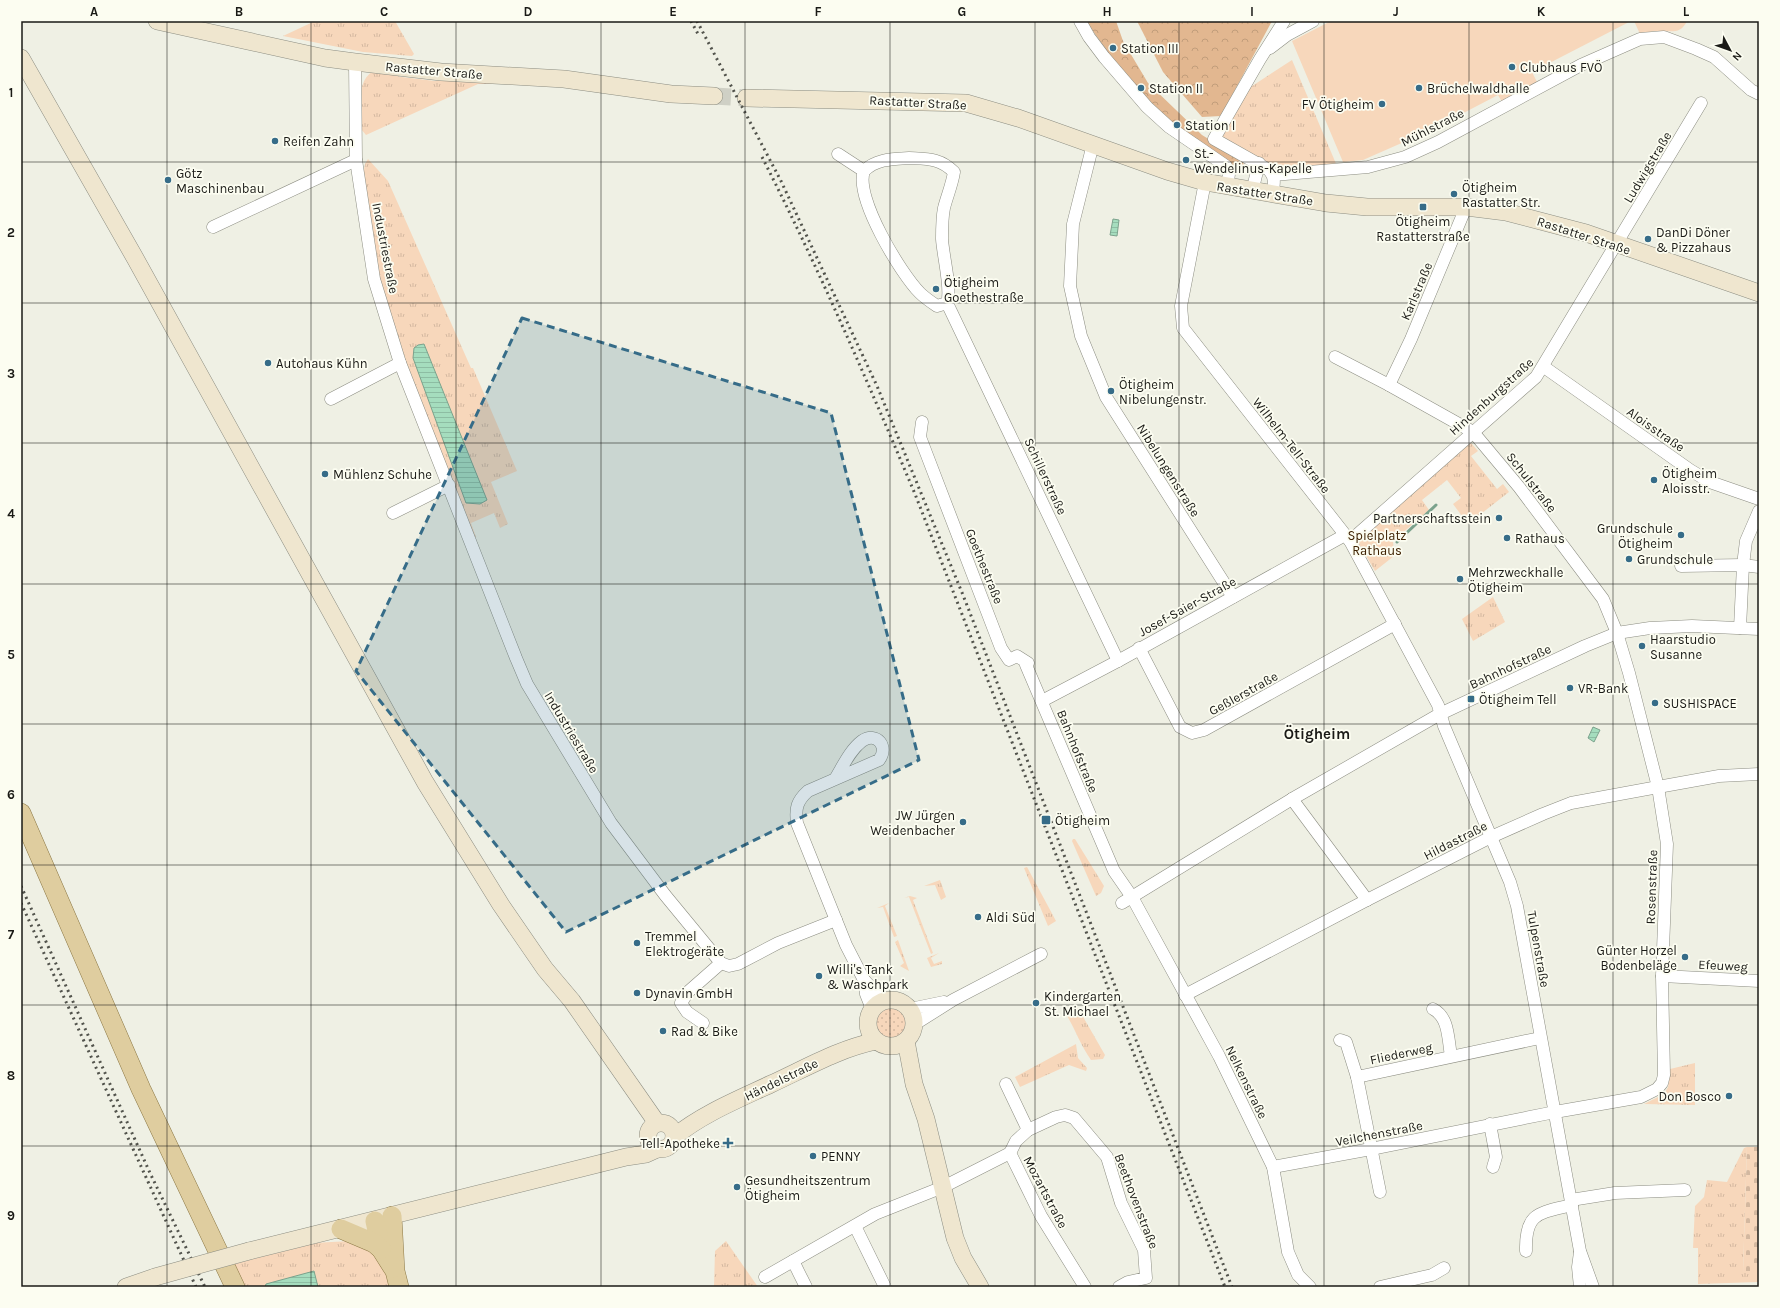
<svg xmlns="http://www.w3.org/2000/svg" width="1780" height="1308" font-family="Karla,sans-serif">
<defs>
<pattern id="grass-tufts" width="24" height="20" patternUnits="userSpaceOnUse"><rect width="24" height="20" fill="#f7d7bb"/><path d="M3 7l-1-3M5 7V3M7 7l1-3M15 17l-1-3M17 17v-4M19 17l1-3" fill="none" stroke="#d3b8a0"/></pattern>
<pattern id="forest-crowns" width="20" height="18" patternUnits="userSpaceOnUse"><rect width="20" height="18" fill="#e2b790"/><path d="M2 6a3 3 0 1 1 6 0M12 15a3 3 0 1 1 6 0" fill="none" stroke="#c19d7b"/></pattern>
<pattern id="cemetery-stones" width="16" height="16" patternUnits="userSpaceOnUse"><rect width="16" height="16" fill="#f7d7bb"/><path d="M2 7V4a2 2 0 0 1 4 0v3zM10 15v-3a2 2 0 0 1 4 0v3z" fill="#d3b8a0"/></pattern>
<pattern id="garden-dots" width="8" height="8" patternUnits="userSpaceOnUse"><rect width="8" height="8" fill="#f7d7bb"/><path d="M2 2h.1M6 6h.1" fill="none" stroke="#d3b8a0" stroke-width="1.8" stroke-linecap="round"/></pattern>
<pattern id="water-rules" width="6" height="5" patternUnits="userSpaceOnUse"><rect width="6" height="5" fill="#a5ddbe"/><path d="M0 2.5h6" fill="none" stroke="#8dbda3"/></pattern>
</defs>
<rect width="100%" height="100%" fill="#eff0e4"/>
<!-- grass -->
<g fill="url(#grass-tufts)">
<path d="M315,21H395L414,54L412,56L363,52L283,36Z"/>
<path d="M1292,60L1337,166L1276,171L1218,137L1246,90Z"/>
<path d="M373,71H381L401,77L435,81L453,77L514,84H478L366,135L361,129C361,110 355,83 373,71Z"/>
<path d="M368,159L388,181L471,368H473L517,471L491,482L508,524L500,528L494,513L471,523L476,537H474L393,330L378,276L363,175L365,164Z"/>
<path d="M1471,443L1478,451L1471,456L1497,489L1503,484L1509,492L1468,524L1453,504L1461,498L1447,480L1422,500L1429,510L1393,541L1394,556L1375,571L1356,539Z"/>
<path d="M1493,597L1505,622L1473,641L1462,619Z"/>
<path d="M1073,839H1075L1104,886L1101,893L1096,896L1072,841Z"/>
<path d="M1027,867L1056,921L1048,926L1024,868Z"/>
<path d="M940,880L946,897L941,900L935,885L924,886Z"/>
<path d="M910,896L917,898L913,900L933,953L931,954L909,897L904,898Z"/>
<path d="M889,903L885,906L897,936L894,937L883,907L877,908Z"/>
<path d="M898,940L909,971L900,966L904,963L895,942Z"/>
<path d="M939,953L931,958L934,964L942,961V964L931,967L927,958Z"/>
<path d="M1078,1008L1105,1055L1103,1059L1091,1060C1081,1046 1075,1029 1066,1014Z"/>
<path d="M1076,1044L1078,1058L1087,1068L1086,1071L1069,1065L1020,1087L1015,1077Z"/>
<path d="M1695,1063V1105L1644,1104L1664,1094L1668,1087L1670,1069Z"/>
<path d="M1747,1147L1743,1272H1759V1282L1698,1284V1248H1693L1695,1206L1704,1197L1707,1180L1727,1182L1744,1148Z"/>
<path d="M350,1241L379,1255L392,1287H245L233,1262L313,1243Z"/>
<path d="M726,1241L758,1287H714L715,1251Z"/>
</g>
<!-- forest -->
<g fill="url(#forest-crowns)">
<path d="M1086,21H1116L1123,41L1148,83L1202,135L1241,159L1246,168L1245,174L1233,172L1155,110L1124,76Z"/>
<path d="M1137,21H1272L1221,116L1202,117L1163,72Z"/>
</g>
<!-- cemetery -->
<path fill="url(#cemetery-stones)" d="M1747,1147H1759V1272H1743Z"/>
<!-- garden -->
<circle fill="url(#garden-dots)" cx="891" cy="1023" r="18"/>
<!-- pitch -->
<g fill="#f7d7bb">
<path d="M1331,21H1631L1532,72L1537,82L1502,102L1498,95L1429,131L1363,160L1343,162L1292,41Z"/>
<path d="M1634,21H1687C1680,36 1669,30 1656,31C1651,31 1645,33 1640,34Z"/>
</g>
<!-- water -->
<g fill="url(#water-rules)" stroke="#7ba28c">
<path d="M1113,219L1119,220L1117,236L1110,235Z"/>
<path d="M424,344L487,500L480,504L466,503L413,358L414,348L418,345Z"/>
<path d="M1593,727L1600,730L1594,742L1588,738Z"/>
<path d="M314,1271L318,1287H265L266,1284Z"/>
</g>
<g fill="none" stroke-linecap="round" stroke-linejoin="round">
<!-- stream -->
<path stroke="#7ba28c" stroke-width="3" d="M1397,542L1436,505"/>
<!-- secondary-tunnel -->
<path stroke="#cfd0c5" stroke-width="17" stroke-dasharray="17 8" stroke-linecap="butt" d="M714,96L746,98"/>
<!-- street casing -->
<g stroke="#8c8d82" stroke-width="13">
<g id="street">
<path d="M1080,21L1089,37L1104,57L1147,107L1169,127L1226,166L1229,174L1227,187"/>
<path d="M1270,48L1287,35L1313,21"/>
<path d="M355,62L356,160L374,279L400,363L516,658L527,684L611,823L665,895L721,963L729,966L738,964L778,943L836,920"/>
<path d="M1093,144L1073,224L1070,286L1081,336L1106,397L1233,597"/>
<path d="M838,154L864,171"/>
<path d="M909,158C928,159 940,158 954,172C952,185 947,196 944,208C942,218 942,229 942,239C943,256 952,290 947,303L937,306C931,302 925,298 920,293C901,274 854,197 864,171C876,159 892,159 909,158Z"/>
<path d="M1273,175L1368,167L1405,157L1438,142L1581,65L1640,39L1664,37L1696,49L1714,57L1751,90L1759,94"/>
<path d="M1205,182L1181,306L1183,328L1350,541L1438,705L1444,726L1510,882L1517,906L1580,1251L1593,1287"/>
<path d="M1252,192L1259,163"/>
<path d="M1272,195C1274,185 1276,178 1269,170L1214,139L1260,59L1284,21"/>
<path d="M213,227L356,160"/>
<path d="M947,303L1118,661"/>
<path d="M1335,357L1389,385"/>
<path d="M1544,367L1690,470L1710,482L1759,499"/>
<path d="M331,399L400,363"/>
<path d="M922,422L920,437L1001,648L1009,660L1017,656L1028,663L1026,665L1114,871L1132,897L1219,1056L1273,1167L1288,1252L1298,1275L1310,1287"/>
<path d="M393,513L449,485"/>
<path d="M1350,541L1536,377L1701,103"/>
<path d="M1681,566L1743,565L1759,567"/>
<path d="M1740,628L1743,565L1746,541L1759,511"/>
<path d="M1139,648L1180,727L1192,733L1204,730L1395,624"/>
<path d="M1042,701L1118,661L1345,535"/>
<path d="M835,779C843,766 850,750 862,741C877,731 889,747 879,760L808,791C797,801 795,808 797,823L846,945L864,980L866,994L872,1009"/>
<path d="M1292,799L1367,900"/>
<path d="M1122,903L1292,799L1440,714L1585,646L1617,633L1650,628L1692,626L1759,629"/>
<path d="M1662,976L1759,981"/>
<path d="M864,980L884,1001"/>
<path d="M1185,995L1367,900L1491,837L1543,814L1571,803L1658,787L1719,776L1759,774"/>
<path d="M910,1009L944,1002"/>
<path d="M1433,1009C1449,1017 1448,1039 1451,1056"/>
<path d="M703,1023L687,1012L681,1003L688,992L721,963"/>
<path d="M915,1024L953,1000L1041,954"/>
<path d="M1340,1040L1346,1042L1357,1077L1540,1038"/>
<path d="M1357,1077L1380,1192"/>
<path d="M1006,1084L1028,1130"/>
<path d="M1490,1124L1496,1157L1493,1167"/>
<path d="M1010,1153L1016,1141L1028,1130L1056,1117L1065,1115L1074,1118L1107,1157L1121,1203L1144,1250L1146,1278L1128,1282L1119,1287"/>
<path d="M1273,1167L1371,1149L1555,1112L1641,1097L1657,1089L1662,1083L1664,1075L1662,976L1667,844L1658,787L1629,673L1617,633L1603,599L1519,487L1473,432L1389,385L1411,339L1466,207"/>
<path d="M1571,1200L1615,1193L1685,1190"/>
<path d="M855,1226L885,1287"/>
<path d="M1526,1251C1525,1212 1539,1213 1572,1205"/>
<path d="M1580,1252L1578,1267L1580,1287"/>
<path d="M793,1261L806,1287"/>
<path d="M765,1277L875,1214L943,1187L1010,1153L1041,1216L1085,1287"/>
<path d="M1380,1287L1432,1275L1444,1268"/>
</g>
</g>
<!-- secondary casing -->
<g stroke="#8c8d82" stroke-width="18">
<g id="secondary">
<path d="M157,21L325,58L355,62L441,72L564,79L671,94L714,96"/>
<path d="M21,58L135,258L425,782L501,905L545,969L572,1001L657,1123"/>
<path d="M746,98L966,103L1018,118L1167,171L1205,182L1326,203L1367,207H1466L1506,212L1586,233L1759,293"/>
<circle cx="891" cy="1023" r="23"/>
<path d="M906,1041L914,1084L926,1119L955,1238L963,1258L980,1287"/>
<circle cx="661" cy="1136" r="13"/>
<path d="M674,1137C702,1114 739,1099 771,1084C806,1068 838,1049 876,1041"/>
<path d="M249,1251L626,1157L646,1154L657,1149"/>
<path d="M126,1287L155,1277"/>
</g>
</g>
<!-- primary casing -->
<g stroke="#8c7845" stroke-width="20">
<g id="primary">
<path d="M21,813L141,1089L235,1287"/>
<path d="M392,1216L395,1271L399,1287"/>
<path d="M375,1221L381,1249L393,1268"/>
<path d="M341,1229L374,1243L381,1249"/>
</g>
</g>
<!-- street -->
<use href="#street" stroke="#fff" stroke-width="12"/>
<!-- secondary -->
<use href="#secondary" stroke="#efe6cf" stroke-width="17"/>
<!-- primary -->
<use href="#primary" stroke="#dfcd9f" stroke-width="19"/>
<!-- rail -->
<g stroke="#52534c" stroke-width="3" stroke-dasharray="2 4" stroke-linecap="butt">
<path d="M691,21L698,34"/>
<path d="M697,21L781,181L877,386L963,595L1232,1287"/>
<path d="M762,157C818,267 867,380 915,494L1225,1287"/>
<path d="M21,886L150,1173L205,1287"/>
<path d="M21,903L196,1287"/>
</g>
<!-- secondary-bridge casing -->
<g stroke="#8c8d82" stroke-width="18" stroke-linecap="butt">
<path id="secondary-bridge" d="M155,1277L249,1251"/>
</g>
<!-- secondary-bridge -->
<use href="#secondary-bridge" stroke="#efe6cf" stroke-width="17"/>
</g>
<!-- marked area -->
<path fill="#366c88" fill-opacity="0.2" stroke="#366c88" stroke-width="3" stroke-dasharray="8 5" stroke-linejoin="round" d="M522,318L831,413L919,760L566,932L356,671Z"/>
<!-- grid -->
<path fill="none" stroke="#1a1a16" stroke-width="1" stroke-opacity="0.55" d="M167,21V1287M311,21V1287M456,21V1287M601,21V1287M745,21V1287M890,21V1287M1035,21V1287M1179,21V1287M1324,21V1287M1469,21V1287M1613,21V1287M21,162H1759M21,303H1759M21,443H1759M21,584H1759M21,724H1759M21,865H1759M21,1005H1759M21,1146H1759"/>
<!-- markers -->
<g fill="#366c88" stroke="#fcfdf1" stroke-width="1.5">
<circle cx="1113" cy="48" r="4"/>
<circle cx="1512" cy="67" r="4"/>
<circle cx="1141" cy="88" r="4"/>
<circle cx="1419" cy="88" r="4"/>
<circle cx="1382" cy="104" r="4"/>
<circle cx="1177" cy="125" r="4"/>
<circle cx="275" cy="141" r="4"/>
<circle cx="1186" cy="160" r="4"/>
<circle cx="168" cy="180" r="4"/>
<circle cx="1454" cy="194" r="4"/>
<rect x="1419" y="203" width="8" height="8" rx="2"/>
<circle cx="1648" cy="239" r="4"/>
<circle cx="936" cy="289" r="4"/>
<circle cx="268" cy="363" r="4"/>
<circle cx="1111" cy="391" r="4"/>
<circle cx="325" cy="474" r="4"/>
<circle cx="1654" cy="480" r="4"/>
<circle cx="1499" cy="518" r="4"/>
<circle cx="1681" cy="535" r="4"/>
<circle cx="1507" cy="538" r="4"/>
<circle cx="1629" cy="559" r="4"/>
<circle cx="1460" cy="579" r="4"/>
<circle cx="1642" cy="646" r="4"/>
<circle cx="1570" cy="688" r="4"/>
<rect x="1467" y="695" width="8" height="8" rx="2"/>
<circle cx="1655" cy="703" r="4"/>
<rect x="1041" y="815" width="10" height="10" rx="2"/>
<circle cx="963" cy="822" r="4"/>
<circle cx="978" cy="917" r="4"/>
<circle cx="637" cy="943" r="4"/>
<circle cx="1685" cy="957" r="4"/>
<circle cx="819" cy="976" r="4"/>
<circle cx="637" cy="993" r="4"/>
<circle cx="1036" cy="1003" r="4"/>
<circle cx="663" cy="1031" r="4"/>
<circle cx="1729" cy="1096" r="4"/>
<path d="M726 1137h4v4h4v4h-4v4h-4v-4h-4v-4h4z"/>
<circle cx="813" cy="1156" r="4"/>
<circle cx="737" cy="1187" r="4"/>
</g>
<g text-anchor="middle" stroke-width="3.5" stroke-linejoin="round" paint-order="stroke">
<!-- poi labels -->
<g font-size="13" fill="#1a1a16" stroke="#fcfdf1" text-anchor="start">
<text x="1121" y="53">Station III</text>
<text x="1520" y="72">Clubhaus FVÖ</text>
<text x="1149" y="93">Station II</text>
<text x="1427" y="93">Brüchelwaldhalle</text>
<text x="1374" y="109" text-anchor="end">FV Ötigheim</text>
<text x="1185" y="130">Station I</text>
<text x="283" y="146">Reifen Zahn</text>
<text x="1194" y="158">St.-<tspan x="1194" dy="15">Wendelinus-Kapelle</tspan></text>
<text x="176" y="178">Götz<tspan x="176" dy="15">Maschinenbau</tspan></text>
<text x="1462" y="192">Ötigheim<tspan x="1462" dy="15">Rastatter Str.</tspan></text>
<text x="1423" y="226" text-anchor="middle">Ötigheim<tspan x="1423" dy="15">Rastatterstraße</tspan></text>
<text x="1656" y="237">DanDi Döner<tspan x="1656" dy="15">&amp; Pizzahaus</tspan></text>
<text x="944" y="287">Ötigheim<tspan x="944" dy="15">Goethestraße</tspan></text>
<text x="276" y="368">Autohaus Kühn</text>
<text x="1119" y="389">Ötigheim<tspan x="1119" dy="15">Nibelungenstr.</tspan></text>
<text x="1662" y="478">Ötigheim<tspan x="1662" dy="15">Aloisstr.</tspan></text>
<text x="333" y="479">Mühlenz Schuhe</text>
<text x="1491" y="523" text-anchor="end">Partnerschaftsstein</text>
<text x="1673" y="533" text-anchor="end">Grundschule<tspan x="1673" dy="15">Ötigheim</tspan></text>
<text x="1515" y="543">Rathaus</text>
<text x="1637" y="564">Grundschule</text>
<text x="1468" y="577">Mehrzweckhalle<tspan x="1468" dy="15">Ötigheim</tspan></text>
<text x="1650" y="644">Haarstudio<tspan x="1650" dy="15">Susanne</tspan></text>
<text x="1578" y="693">VR-Bank</text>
<text x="1479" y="704">Ötigheim Tell</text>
<text x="1663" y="708">SUSHISPACE</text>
<text x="955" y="820" text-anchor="end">JW Jürgen<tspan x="955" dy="15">Weidenbacher</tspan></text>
<text x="1055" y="825">Ötigheim</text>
<text x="986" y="922">Aldi Süd</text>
<text x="645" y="941">Tremmel<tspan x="645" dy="15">Elektrogeräte</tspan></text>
<text x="1677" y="955" text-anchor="end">Günter Horzel<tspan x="1677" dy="15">Bodenbeläge</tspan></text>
<text x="827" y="974">Willi's Tank<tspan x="827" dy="15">&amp; Waschpark</tspan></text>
<text x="645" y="998">Dynavin GmbH</text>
<text x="1044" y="1001">Kindergarten<tspan x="1044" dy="15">St. Michael</tspan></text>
<text x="671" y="1036">Rad &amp; Bike</text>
<text x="1721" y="1101" text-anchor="end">Don Bosco</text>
<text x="720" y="1148" text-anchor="end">Tell-Apotheke</text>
<text x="821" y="1161">PENNY</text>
<text x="745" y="1185">Gesundheitszentrum<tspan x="745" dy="15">Ötigheim</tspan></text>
</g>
<!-- street labels -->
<g font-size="13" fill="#1a1a16" stroke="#fcfdf1">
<text transform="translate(434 70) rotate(5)" y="5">Rastatter Straße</text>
<text transform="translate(918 102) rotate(3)" y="5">Rastatter Straße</text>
<text transform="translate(1432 127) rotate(-27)" y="5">Mühlstraße</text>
<text transform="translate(1647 167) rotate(-59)" y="5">Ludwigstraße</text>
<text transform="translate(1265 193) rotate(9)" y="5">Rastatter Straße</text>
<text transform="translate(1584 235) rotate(18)" y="5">Rastatter Straße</text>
<text transform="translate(386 248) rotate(79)" y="5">Industriestraße</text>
<text transform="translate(1416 291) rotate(-67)" y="5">Karlstraße</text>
<text transform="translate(1491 396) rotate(-42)" y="5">Hindenburgstraße</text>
<text transform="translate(1656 429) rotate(35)" y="5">Aloisstraße</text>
<text transform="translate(1292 445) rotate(52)" y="5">Wilhelm-Tell-Straße</text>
<text transform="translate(1169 470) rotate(58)" y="5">Nibelungenstraße</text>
<text transform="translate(1046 476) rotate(65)" y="5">Schillerstraße</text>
<text transform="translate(1532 482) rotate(52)" y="5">Schulstraße</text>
<text transform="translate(985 566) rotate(68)" y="5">Goethestraße</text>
<text transform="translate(1187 606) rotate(-29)" y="5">Josef-Saier-Straße</text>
<text transform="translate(1510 666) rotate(-25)" y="5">Bahnhofstraße</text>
<text transform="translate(1243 693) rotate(-29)" y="5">Geßlerstraße</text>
<text transform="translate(572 732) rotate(59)" y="5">Industriestraße</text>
<text transform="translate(1078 751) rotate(68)" y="5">Bahnhofstraße</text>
<text transform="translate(1455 840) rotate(-27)" y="5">Hildastraße</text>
<text transform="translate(1651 887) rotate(-88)" y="5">Rosenstraße</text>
<text transform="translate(1539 949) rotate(80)" y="5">Tulpenstraße</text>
<text transform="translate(1723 965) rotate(3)" y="5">Efeuweg</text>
<text transform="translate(1401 1053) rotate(-12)" y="5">Fliederweg</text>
<text transform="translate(781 1079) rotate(-26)" y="5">Händelstraße</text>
<text transform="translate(1247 1082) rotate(64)" y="5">Nelkenstraße</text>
<text transform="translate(1379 1133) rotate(-11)" y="5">Veilchenstraße</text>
<text transform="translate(1046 1192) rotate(62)" y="5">Mozartstraße</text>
<text transform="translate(1137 1201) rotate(69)" y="5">Beethovenstraße</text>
</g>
<!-- park labels -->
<g font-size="13" fill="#3e2102" stroke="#fcfdf1">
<text x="1377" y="540">Spielplatz<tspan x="1377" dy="15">Rathaus</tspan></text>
</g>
<!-- quarter labels -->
<g font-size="15" font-weight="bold" fill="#1a1a16" stroke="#fcfdf1">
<text x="1317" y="739">Ötigheim</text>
</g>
</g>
<!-- border -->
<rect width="1780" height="1308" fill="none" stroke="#fcfdf1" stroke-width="44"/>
<!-- north arrow -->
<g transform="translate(1730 50) rotate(131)" stroke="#fcfdf1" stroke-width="3" paint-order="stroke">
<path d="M0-3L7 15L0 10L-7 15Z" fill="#1a1a16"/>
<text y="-6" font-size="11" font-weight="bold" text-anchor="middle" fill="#1a1a16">N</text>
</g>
<rect x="22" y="22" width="1736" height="1264" fill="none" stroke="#1a1a16" stroke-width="1.5"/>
<g font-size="13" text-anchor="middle" font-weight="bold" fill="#1a1a16">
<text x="94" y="16">A</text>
<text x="239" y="16">B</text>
<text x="384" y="16">C</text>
<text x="528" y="16">D</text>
<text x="673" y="16">E</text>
<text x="818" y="16">F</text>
<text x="962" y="16">G</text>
<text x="1107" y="16">H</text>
<text x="1252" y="16">I</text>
<text x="1396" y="16">J</text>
<text x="1541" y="16">K</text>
<text x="1686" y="16">L</text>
<text x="11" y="97">1</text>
<text x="11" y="237">2</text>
<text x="11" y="378">3</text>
<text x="11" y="518">4</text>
<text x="11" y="659">5</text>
<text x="11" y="799">6</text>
<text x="11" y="939">7</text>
<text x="11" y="1080">8</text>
<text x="11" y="1220">9</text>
</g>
</svg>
